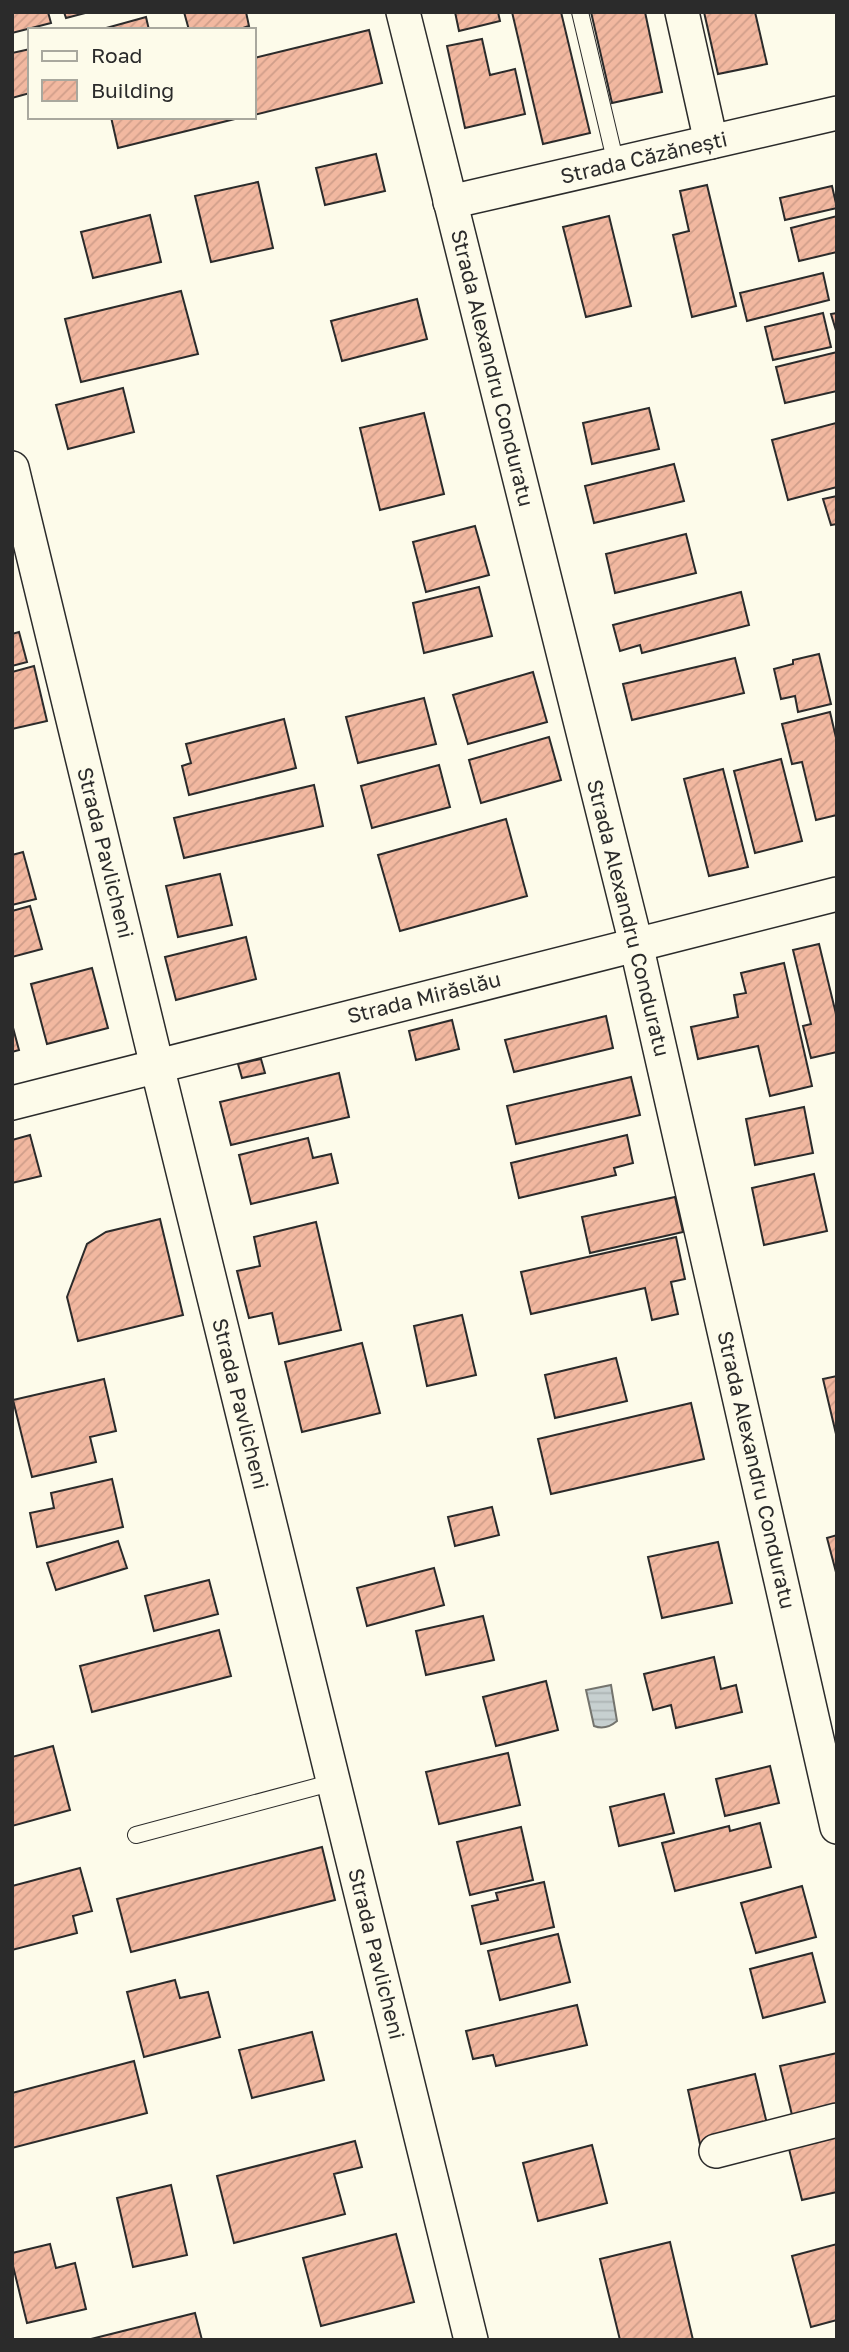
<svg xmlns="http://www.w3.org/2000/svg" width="849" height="2352" font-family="'Golos Text',sans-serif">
<defs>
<pattern id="water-rules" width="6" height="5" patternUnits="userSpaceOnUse" patternTransform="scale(1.75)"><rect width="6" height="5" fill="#c7d0d0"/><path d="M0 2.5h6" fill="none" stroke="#abb3b3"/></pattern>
<pattern id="building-hatch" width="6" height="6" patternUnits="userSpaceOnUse" patternTransform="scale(1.75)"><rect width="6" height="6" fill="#f2b8a0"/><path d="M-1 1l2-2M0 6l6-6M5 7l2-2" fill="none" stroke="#d09e8a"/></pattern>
</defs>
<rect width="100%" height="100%" fill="#fdfbea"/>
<!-- water -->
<path fill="url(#water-rules)" stroke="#74746e" stroke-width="2" d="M611,1685L617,1721C610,1727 602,1729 594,1726L586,1690Z"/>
<!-- building -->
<g fill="url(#building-hatch)" stroke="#2b2b2b" stroke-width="2">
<path d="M12,12H48L51,23L12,33Z"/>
<path d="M64,12H89L66,18Z"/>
<path d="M184,12H246L249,26L237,30H189Z"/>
<path d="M455,12H498L500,21L459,31Z"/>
<path d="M512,12H561L590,133L543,144Z"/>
<path d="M591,12H645L662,92L612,103Z"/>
<path d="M704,12H755L767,64L718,74Z"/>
<path d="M146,17L149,30H99Z"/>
<path d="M369,30L382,83L254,115V58Z"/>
<path d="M482,39L490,75L515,69L525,114L465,128L447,46Z"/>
<path d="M30,49V93L12,98V53Z"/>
<path d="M111,117H243L118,148Z"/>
<path d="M376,154L385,191L325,205L316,168Z"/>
<path d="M258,182L273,248L211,262L195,196Z"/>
<path d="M707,185L736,306L692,317L673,235L689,231L680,191Z"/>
<path d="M832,186L837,208L785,220L780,198Z"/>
<path d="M150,215L161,262L93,278L81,232Z"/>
<path d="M609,216L631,306L586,317L563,227Z"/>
<path d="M837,216V252L799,261L791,228Z"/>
<path d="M823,273L829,300L747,321L740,293Z"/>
<path d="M181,291L198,354L81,382L65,319Z"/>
<path d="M417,299L427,339L342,361L331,321Z"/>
<path d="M823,313L831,347L773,360L765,327Z"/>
<path d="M837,313V334L831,314Z"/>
<path d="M837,352V391L785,403L776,367Z"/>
<path d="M123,388L134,432L68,449L56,405Z"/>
<path d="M649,408L659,449L592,464L583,423Z"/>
<path d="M424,413L444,494L380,510L360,428Z"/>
<path d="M836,423L837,487L788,500L772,440Z"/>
<path d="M674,464L684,501L594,523L585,486Z"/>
<path d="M837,496V524L831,525L823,499Z"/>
<path d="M475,526L489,575L426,592L413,542Z"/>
<path d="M686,534L696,573L615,593L606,554Z"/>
<path d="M479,587L492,636L424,653L413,603Z"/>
<path d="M741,592L749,625L642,653L640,645L620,651L613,625Z"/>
<path d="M19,632L27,662L12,666V634Z"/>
<path d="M819,654L831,704L798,712L795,696L781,699L774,669L793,664V660Z"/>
<path d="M735,658L744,693L632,720L623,684Z"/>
<path d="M34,666L47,721L12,729V672Z"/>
<path d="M533,672L547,722L468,744L453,695Z"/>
<path d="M424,698L436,744L358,763L346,717Z"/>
<path d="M830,712L837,742V815L816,820L802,762L792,764L782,724Z"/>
<path d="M284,719L296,768L189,795L182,766L191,763L186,744Z"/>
<path d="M549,737L561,780L481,803L469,760Z"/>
<path d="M781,759L802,841L755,853L734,771Z"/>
<path d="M439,765L450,807L372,828L361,786Z"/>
<path d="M723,769L748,867L709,876L684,779Z"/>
<path d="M314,785L323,826L184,858L174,818Z"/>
<path d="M506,819L527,896L400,931L378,855Z"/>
<path d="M23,852L36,899L12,905V855Z"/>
<path d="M220,874L232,925L178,937L166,886Z"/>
<path d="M30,906L42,949L12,957V911Z"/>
<path d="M246,937L256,979L176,1000L165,957Z"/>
<path d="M819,944L837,1018V1052L811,1058L803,1026L811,1024L793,950Z"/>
<path d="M784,963L812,1086L770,1096L758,1046L698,1059L691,1027L738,1017L734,995L746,993L741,973Z"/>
<path d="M92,968L108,1028L47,1044L31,984Z"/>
<path d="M606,1016L613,1048L514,1072L505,1040Z"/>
<path d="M452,1020L459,1049L416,1060L409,1031Z"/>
<path d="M12,1024L19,1050L12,1052Z"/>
<path d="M261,1059L265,1073L242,1078L238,1064Z"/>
<path d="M339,1073L349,1117L231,1145L220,1102Z"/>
<path d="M631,1077L640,1115L516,1144L507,1106Z"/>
<path d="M804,1107L813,1153L755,1165L746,1119Z"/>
<path d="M30,1135L41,1176L12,1183V1140Z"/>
<path d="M627,1135L633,1163L614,1168L616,1175L519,1198L511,1163Z"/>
<path d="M308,1138L313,1158L331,1154L338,1183L251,1204L239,1155Z"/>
<path d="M814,1174L827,1231L764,1245L752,1188Z"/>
<path d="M675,1197L683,1232L590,1253L582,1217Z"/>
<path d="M160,1219L183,1315L78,1341L67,1297L87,1244L106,1232Z"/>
<path d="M316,1222L341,1330L279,1344L272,1313L249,1318L237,1271L260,1266L254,1237Z"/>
<path d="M676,1237L685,1279L671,1282L678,1314L652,1320L645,1288L531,1314L521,1272Z"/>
<path d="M462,1315L476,1375L427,1386L414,1326Z"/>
<path d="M362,1343L380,1413L302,1432L285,1362Z"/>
<path d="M616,1358L627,1401L555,1418L545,1375Z"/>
<path d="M837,1376V1434H836L823,1379Z"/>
<path d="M104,1379L116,1431L90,1437L96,1462L32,1477L13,1400Z"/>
<path d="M691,1403L704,1459L551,1494L538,1439Z"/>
<path d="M112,1479L123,1527L37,1547L30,1513L54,1508L51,1493Z"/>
<path d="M492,1507L499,1535L455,1546L448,1517Z"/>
<path d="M837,1535V1576L827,1538Z"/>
<path d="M118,1541L127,1568L56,1590L47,1563Z"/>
<path d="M718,1542L732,1603L662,1618L648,1557Z"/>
<path d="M434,1568L444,1605L367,1626L357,1588Z"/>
<path d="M209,1580L218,1614L154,1631L145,1596Z"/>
<path d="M483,1616L494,1660L426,1675L416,1631Z"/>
<path d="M219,1630L231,1676L92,1712L80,1666Z"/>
<path d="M714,1657L721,1689L736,1685L742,1712L676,1728L671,1705L653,1710L644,1674Z"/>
<path d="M546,1681L558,1730L496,1746L483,1697Z"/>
<path d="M53,1746L70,1810L12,1826V1757Z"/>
<path d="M508,1753L520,1805L439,1824L426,1772Z"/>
<path d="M770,1766L779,1803L725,1816L716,1779Z"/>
<path d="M664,1794L674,1833L619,1846L610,1807Z"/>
<path d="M760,1823L771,1867L675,1891L662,1843L729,1826L730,1831Z"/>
<path d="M521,1827L533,1880L470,1895L457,1842Z"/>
<path d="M322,1847L335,1900L131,1952L117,1899Z"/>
<path d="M80,1868L92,1911L73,1916L77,1933L12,1950V1886Z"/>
<path d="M544,1882L554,1927L481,1944L472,1906L498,1900L496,1893Z"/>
<path d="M802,1886L816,1937L756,1953L741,1903Z"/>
<path d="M558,1934L570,1982L500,2000L488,1951Z"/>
<path d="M812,1953L825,2002L763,2018L750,1969Z"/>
<path d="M175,1980L180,1998L208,1992L220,2037L144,2057L127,1992Z"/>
<path d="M577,2005L587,2045L496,2066L493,2055L473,2059L466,2031Z"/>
<path d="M312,2032L324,2080L252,2098L239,2050Z"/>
<path d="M837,2053V2109L793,2119L780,2066Z"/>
<path d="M134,2061L147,2113L12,2148V2093Z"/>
<path d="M755,2074L768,2128L700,2144L688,2090Z"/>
<path d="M837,2137V2192L802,2200L789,2149Z"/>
<path d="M355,2141L362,2167L334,2174L345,2214L234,2243L217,2176Z"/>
<path d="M592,2145L607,2203L538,2221L523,2163Z"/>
<path d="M171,2185L187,2255L133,2267L117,2198Z"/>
<path d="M396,2234L414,2302L321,2326L303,2258Z"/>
<path d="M670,2242L693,2340H620L600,2259Z"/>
<path d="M50,2244L56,2268L75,2263L86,2309L27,2323L12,2262V2253Z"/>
<path d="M837,2244V2320L811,2327L792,2256Z"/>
<path d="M195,2313L202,2340H87Z"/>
</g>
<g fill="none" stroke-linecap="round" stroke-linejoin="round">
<!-- lane casing -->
<g stroke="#2b2b2b" stroke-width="18">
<g id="lane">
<path d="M580,12L616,164"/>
<path d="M136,1835L334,1782"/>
</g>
</g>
<!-- street casing -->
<g stroke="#2b2b2b" stroke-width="36">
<g id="street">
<path d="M403,12L636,944L837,1827"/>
<path d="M682,12L711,142"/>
<path d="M450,202L837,113"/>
<path d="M12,468L157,1066L471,2340"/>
<path d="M12,1103L837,894"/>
<path d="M716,2151L837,2120"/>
</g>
</g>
<!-- lane -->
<use href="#lane" stroke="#fdfbea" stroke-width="16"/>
<!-- street -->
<use href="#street" stroke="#fdfbea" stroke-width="33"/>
</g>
<g text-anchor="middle" stroke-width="5" stroke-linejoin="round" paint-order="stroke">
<!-- street labels -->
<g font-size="21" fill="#2b2b2b" stroke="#fdfbea">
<text transform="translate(644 158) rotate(-13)" y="7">Strada Căzănești</text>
<text transform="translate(492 368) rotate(76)" y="7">Strada Alexandru Conduratu</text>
<text transform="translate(105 853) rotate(76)" y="7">Strada Pavlicheni</text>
<text transform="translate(628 918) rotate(76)" y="7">Strada Alexandru Conduratu</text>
<text transform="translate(424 998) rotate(-14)" y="7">Strada Mirăslău</text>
<text transform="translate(240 1404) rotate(76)" y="7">Strada Pavlicheni</text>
<text transform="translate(756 1470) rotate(77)" y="7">Strada Alexandru Conduratu</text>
<text transform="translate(376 1954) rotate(76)" y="7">Strada Pavlicheni</text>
</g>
</g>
<!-- border -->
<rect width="849" height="2352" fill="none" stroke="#2b2b2b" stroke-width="28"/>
<!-- legend -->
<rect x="28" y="28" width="228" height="91" fill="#fdfbea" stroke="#a9a89e" stroke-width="2"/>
<rect x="42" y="51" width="35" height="10" fill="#fdfbea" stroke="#a9a89e" stroke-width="2"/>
<text x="91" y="63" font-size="21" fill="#2b2b2b">Road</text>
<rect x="42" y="80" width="35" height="21" fill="url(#building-hatch)" stroke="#a9a89e" stroke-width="2"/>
<text x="91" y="98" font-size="21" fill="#2b2b2b">Building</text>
</svg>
